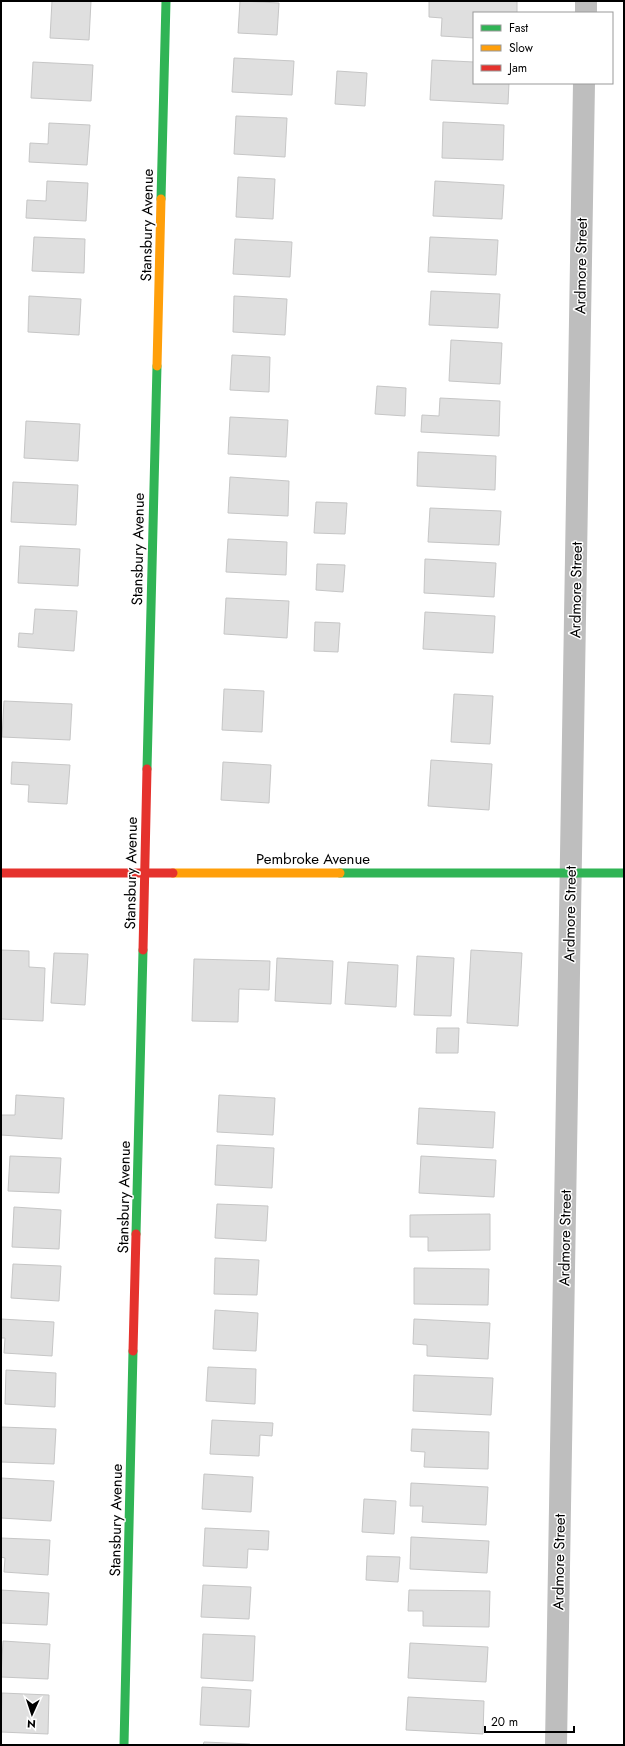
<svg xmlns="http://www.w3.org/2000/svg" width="625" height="1746" font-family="Jost,sans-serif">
<rect width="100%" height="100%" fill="#fff"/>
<!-- building -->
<g fill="#dfdfdf" stroke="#c6c6c6">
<path d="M52,1H91L89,40L50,38Z"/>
<path d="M240,1L279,3L277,35L238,33Z"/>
<path d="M429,1H517V13H474V38L441,36L442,18L429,17Z"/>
<path d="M234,58L294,61L292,95L232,92Z"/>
<path d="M432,60L474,62V83H509L508,104L430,100Z"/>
<path d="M33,62L93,65L91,101L31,98Z"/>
<path d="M337,71L367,73L365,106L335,104Z"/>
<path d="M236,116L287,118L285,157L234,154Z"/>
<path d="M443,122L504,125L503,160L442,158Z"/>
<path d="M49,123L90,125L87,165L29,162L30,143L48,144Z"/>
<path d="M238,177L275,179L273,219L236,217Z"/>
<path d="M47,181L88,183L86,221L26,218L27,200L46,201Z"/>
<path d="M435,181L504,185L502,219L433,216Z"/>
<path d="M34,237L85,239L84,273L32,271Z"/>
<path d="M430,237L498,240L496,275L428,272Z"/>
<path d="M235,239L292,242L290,277L233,274Z"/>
<path d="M431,291L500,294L498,328L429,325Z"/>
<path d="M29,296L81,299L79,335L28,332Z"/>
<path d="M234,296L287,299L285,335L233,332Z"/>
<path d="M451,340L502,343L500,384L449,381Z"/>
<path d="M232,355L270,357L269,392L230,390Z"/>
<path d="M377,386L406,388L405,416L375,414Z"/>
<path d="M440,398L500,401L499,436L421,432L422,415L439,416Z"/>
<path d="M230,417L288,420L286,457L228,454Z"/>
<path d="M26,421L80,424L78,461L24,458Z"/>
<path d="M418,452L496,456L495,490L417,486Z"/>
<path d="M230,477L289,481L288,516L228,513Z"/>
<path d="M13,482L78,485L76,525L11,522Z"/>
<path d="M316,502L347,503L345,534L314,533Z"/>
<path d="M430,508L501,511L499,545L428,542Z"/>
<path d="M228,539L287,542L286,575L226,572Z"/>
<path d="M20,546L80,549L78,586L18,583Z"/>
<path d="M425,559L496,563L494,597L424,593Z"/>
<path d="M317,564L345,565L343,592L316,590Z"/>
<path d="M226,598L289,601L287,638L224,634Z"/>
<path d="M35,609L77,611L74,651L18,647L19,633L33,634Z"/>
<path d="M425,612L495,616L493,653L423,649Z"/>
<path d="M315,622L340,623L338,652L314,651Z"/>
<path d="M224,689L264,691L262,732L222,730Z"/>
<path d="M454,694L493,696L490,744L451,742Z"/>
<path d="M4,701L72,704L70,740L2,737Z"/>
<path d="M431,760L492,764L489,810L428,806Z"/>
<path d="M12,762L70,765L67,804L28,802L29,785L11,784Z"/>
<path d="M223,762L271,765L269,803L221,800Z"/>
<path d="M1,950L29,951V967L45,968L43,1021L1,1019Z"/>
<path d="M471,950L522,953L518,1026L467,1023Z"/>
<path d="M54,953L88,954L85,1005L51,1003Z"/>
<path d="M417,956L454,958L451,1016L414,1015Z"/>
<path d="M277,958L333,961L331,1004L275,1001Z"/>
<path d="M194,959L270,961L269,990L239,989L238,1022L192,1021Z"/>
<path d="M348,962L398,965L396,1007L345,1004Z"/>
<path d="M437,1028H459L458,1053H436Z"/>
<path d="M16,1095L64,1098L62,1139L1,1135V1115H15Z"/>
<path d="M219,1095L275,1098L273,1135L217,1132Z"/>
<path d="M419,1108L495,1112L493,1148L417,1144Z"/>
<path d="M217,1145L274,1148L272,1188L215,1185Z"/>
<path d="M10,1156L61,1158L59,1193L8,1191Z"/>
<path d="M421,1156L496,1160L494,1197L419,1193Z"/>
<path d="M217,1204L268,1206L266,1241L215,1238Z"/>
<path d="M14,1207L61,1210L59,1249L12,1247Z"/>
<path d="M490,1214V1250L428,1251V1237H410V1215Z"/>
<path d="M215,1258L259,1260L257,1295L214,1294Z"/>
<path d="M13,1264L61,1266L59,1301L11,1298Z"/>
<path d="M414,1268L489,1269L488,1305L414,1304Z"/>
<path d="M215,1310L258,1313L256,1351L213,1349Z"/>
<path d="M1,1319L54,1322L52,1356L4,1353L5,1338H1Z"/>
<path d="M414,1319L490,1323L488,1359L427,1356V1345L413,1344Z"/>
<path d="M208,1367L256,1369L255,1404L206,1401Z"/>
<path d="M6,1370L56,1373L55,1407L5,1404Z"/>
<path d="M414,1375L493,1378L491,1415L413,1411Z"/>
<path d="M212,1420L273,1423L272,1436L260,1435L259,1456L210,1454Z"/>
<path d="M1,1427L56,1429L54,1464L1,1462Z"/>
<path d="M412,1429L489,1432L488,1469L424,1467L425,1452L411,1451Z"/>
<path d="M204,1474L253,1477L251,1512L202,1509Z"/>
<path d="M1,1478L54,1481L51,1521L1,1518Z"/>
<path d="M411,1483L488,1487L486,1525L422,1522L423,1506H410Z"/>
<path d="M364,1499L396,1501L394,1534L362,1532Z"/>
<path d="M205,1528L269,1531L268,1550L248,1549L247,1568L203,1566Z"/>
<path d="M411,1537L489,1541L487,1573L410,1569Z"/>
<path d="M1,1538L50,1540L48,1575L4,1572L5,1558L1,1557Z"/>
<path d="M367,1556L400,1557L398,1582L366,1580Z"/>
<path d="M203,1585L251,1587L249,1619L201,1617Z"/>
<path d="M1,1590L49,1593L47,1625L1,1623Z"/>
<path d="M409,1590L490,1591L489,1627L423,1626V1611H408Z"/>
<path d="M203,1634L255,1636L253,1681L201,1678Z"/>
<path d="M3,1641L50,1644L48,1679L1,1677Z"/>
<path d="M410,1643L488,1647L486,1682L408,1678Z"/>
<path d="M202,1687L251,1690L249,1727L200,1725Z"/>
<path d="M2,1693L49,1695L48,1734L1,1732Z"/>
<path d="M408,1697L484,1701L483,1734L406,1730Z"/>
<path d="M204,1742L250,1744V1745H203Z"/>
</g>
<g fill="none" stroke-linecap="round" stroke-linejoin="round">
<!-- street -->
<g stroke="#bebebe" stroke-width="22">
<path d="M586,13V1"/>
<path d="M556,1745L584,83"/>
</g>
<!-- fast -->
<g stroke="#30b455" stroke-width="9">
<path d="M161,199L166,1"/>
<path d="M147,769L157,366"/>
<path d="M340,873H624"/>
<path d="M136,1234L143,950"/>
<path d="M124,1745L133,1351"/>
</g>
<!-- slow -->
<g stroke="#ff9f0a" stroke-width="9">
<path d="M157,366L161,199"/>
<path d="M173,873H340"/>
</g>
<!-- jam -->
<g stroke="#e5322d" stroke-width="9">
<path d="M1,873H173"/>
<path d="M143,950L147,769"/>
<path d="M133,1351L136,1234"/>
</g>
</g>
<g text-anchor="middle" stroke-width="3" stroke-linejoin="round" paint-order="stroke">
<!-- street labels -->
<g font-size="15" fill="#000" stroke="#fff">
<text transform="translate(147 225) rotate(-89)" y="5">Stansbury Avenue</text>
<text transform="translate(581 266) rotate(-89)" y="5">Ardmore Street</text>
<text transform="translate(138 549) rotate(-89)" y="5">Stansbury Avenue</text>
<text transform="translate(576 590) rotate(-89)" y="5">Ardmore Street</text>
<text x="313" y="864">Pembroke Avenue</text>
<text transform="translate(131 873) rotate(-89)" y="5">Stansbury Avenue</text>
<text transform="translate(570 914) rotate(-89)" y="5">Ardmore Street</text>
<text transform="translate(124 1197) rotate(-89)" y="5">Stansbury Avenue</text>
<text transform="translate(565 1238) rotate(-89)" y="5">Ardmore Street</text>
<text transform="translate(116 1520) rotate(-89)" y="5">Stansbury Avenue</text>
<text transform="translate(559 1562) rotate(-89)" y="5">Ardmore Street</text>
</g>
</g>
<!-- border -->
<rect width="625" height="1746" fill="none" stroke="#000000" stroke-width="4"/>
<!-- legend -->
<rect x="473" y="12" width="140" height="72" fill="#ffffff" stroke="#999999"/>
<rect x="481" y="25" width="20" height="6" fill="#30b455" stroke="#999999"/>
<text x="509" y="32" font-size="12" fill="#000000">Fast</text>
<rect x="481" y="45" width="20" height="6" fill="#ff9f0a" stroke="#999999"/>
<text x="509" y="52" font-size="12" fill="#000000">Slow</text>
<rect x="481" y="65" width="20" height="6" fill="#e5322d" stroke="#999999"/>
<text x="509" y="72" font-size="12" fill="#000000">Jam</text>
<!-- north arrow -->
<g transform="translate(32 1714) rotate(183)" stroke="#ffffff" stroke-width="3" paint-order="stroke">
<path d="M0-3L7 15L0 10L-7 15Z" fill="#000000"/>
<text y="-6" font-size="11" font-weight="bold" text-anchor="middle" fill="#000000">N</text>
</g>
<!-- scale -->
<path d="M485 1726v6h89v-6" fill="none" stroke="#000000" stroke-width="2"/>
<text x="491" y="1726" font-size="12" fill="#000000" stroke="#ffffff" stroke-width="3" paint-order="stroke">20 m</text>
</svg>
